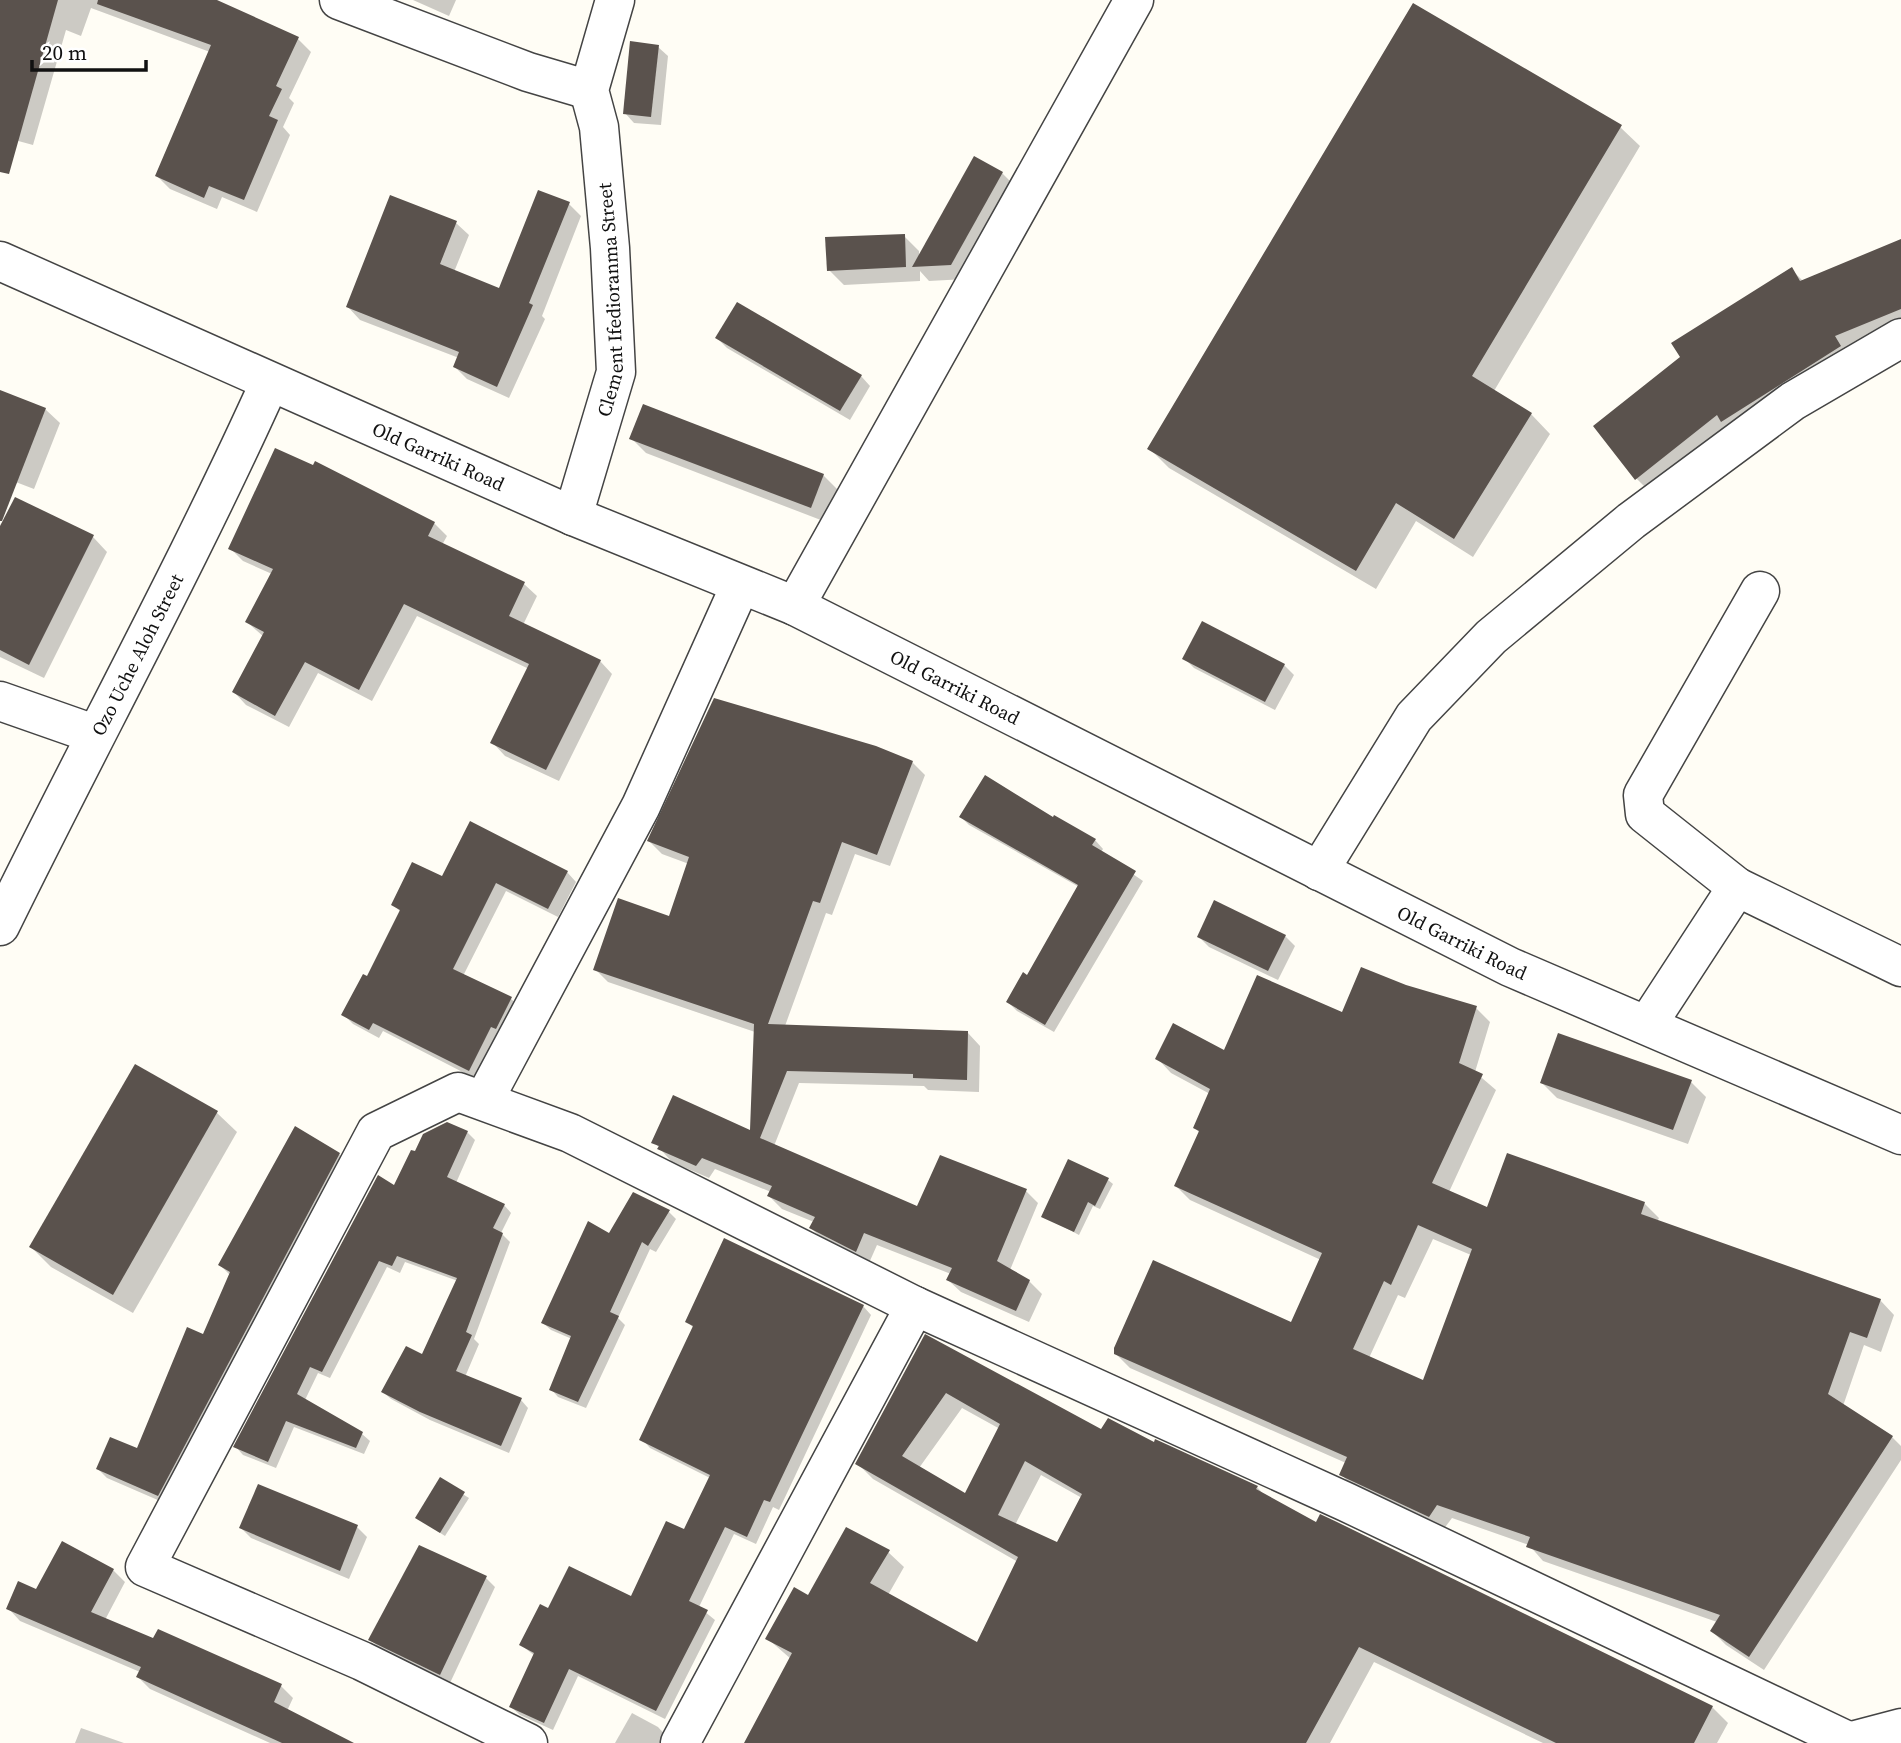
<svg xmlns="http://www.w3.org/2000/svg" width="1901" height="1743" font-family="'Source Serif 4',serif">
<rect width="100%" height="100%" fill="#fffdf5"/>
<!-- shadow -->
<g fill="#0003" fill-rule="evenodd">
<path d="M0,0H194L298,39L311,52L289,98L294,103L283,127L290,135L257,212L222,197L217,209L170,189L157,176L210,52L91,8L81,36L66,30L33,145L0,136Z"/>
<path d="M413,0H456L449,16Z"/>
<path d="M658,47L668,56L661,125L634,123L625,113Z"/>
<path d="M1620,127L1640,146L1494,391L1531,414L1550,434L1473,557L1416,521L1376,589L1169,468L1149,448Z"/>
<path d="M1002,173L1017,188L966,279L929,281L920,271V281L844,285L829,270L904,236L919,251V258Z"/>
<path d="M391,197L456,223L469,235L454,272L499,290L569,204L581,216L542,316L545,319L509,398L467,379L455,367L459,358L360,320L348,307Z"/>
<path d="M1901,241V327L1649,491L1636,478L1792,270L1804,282Z"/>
<path d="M717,338L861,376L870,386L850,420L727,348Z"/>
<path d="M0,392L45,409L60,423L34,489L0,476Z"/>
<path d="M631,438L823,475L838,490L826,522L646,453Z"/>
<path d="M434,523L447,536L442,545L524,584L537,596L523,625L600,661L612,674L559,781L505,756L493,743L529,669L417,616L372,701L318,673L289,727L246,705L234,692L264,637L247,622L272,574L243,561L230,548Z"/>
<path d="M0,530L93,537L107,552L44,678L0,657Z"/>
<path d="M1203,623L1284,665L1294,675L1275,710L1194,668L1184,658Z"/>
<path d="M912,762L925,775L890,866L855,854L832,915L826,913L785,1026L968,1033L980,1046L979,1092L928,1090L924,1086L799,1083L774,1146L918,1208L1026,1191L1038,1203L1010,1270L1029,1281L1042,1294L1029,1322L961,1292L948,1280L951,1274L877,1245L869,1263L824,1241L811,1228L814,1222L782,1209L769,1196L771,1192L715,1169L709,1178L672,1162L654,1142L752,1133L755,1032L608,982L595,969L670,918L689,864L662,854L649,841Z"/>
<path d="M961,817L1054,820L1095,840L1103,849L1101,852L1143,881L1054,1032L1017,1011L1008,1002L1028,977L1079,887L969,825Z"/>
<path d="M567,872L576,882L558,917L506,891L463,976L511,999L521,1008L478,1080L383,1031L379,1038L353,1024L343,1014L368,978L401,912L393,905L443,879Z"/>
<path d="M1285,936L1295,946L1278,980L1209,947L1199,937Z"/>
<path d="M1406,986L1476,1008L1490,1022L1475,1072L1496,1090L1449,1192L1488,1209L1644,1203L1659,1218L1657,1222L1880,1300L1894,1315L1881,1352L1864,1345L1843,1406L1892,1437L1901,1446V1460L1764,1670L1726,1645L1712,1631L1717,1622L1543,1561L1529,1545L1452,1518L1443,1530L1355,1489L1341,1474L1346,1463L1130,1368L1115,1353L1292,1324L1321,1260L1190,1200L1176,1186L1200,1133L1195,1128L1210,1094L1171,1073L1157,1058L1224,1053L1343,1015ZM1433,1239L1471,1255L1424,1382L1369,1358L1398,1295L1405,1298Z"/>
<path d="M135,1066L217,1113L237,1132L133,1313L51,1267L31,1247Z"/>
<path d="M1691,1082L1706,1097L1688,1144L1557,1098L1542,1083Z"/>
<path d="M467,1132L475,1140L456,1183L504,1205L511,1213L501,1233L510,1242L474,1339L479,1344L465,1377L521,1400L528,1408L509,1453L430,1420L391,1399L383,1392L422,1356L458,1281L405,1262L400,1273L387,1267L330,1378L318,1373L305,1400L362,1434L370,1441L364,1454L294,1427L276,1468L243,1455L236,1447L415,1154Z"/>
<path d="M339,1154L348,1163L167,1504L107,1478L98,1469L138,1451L204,1336L230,1275L220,1265Z"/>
<path d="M1108,1180L1113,1184L1100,1209L1093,1206L1079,1235L1043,1216Z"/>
<path d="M669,1212L676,1219L656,1252L650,1249L618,1318L625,1325L586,1408L558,1397L551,1389L572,1339L551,1330L543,1323L609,1236Z"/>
<path d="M863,1306L871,1315L779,1510L773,1507L756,1544L734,1534L699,1607L715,1620L665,1719L578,1676L553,1730L520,1715L511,1707L535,1656L521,1645L548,1610L631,1599L685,1532L710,1478L650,1448L642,1439L694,1328L687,1322Z"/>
<path d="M925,1337L1102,1431L1155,1444L1257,1487L1266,1497L1317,1524L1712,1707L1728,1723L1717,1743H1543L1374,1662L1330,1743H746L791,1659L768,1639L809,1597L888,1552L904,1567L888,1595L978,1645L1018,1562L873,1479L857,1463ZM962,1408L1000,1429L966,1495L919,1468ZM1041,1475L1082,1498L1058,1544L1015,1525Z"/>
<path d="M440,1480L469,1498L445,1536L417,1518Z"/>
<path d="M357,1527L367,1537L349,1579L251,1538L241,1528Z"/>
<path d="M113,1570L125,1582L105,1620L154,1641L159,1631L281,1686L293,1698L287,1711L350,1743H270L150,1689L138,1677L140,1672L20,1621L8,1608L37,1591Z"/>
<path d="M486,1578L495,1587L450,1683L380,1649L370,1639L391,1597L394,1598Z"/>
<path d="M632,1713L658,1727L667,1737L664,1743H615Z"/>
<path d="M81,1728L124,1743H75Z"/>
</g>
<!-- building -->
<g fill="#5a524d" fill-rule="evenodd">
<path d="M0,0H58L9,174L0,172Z"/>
<path d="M98,0H217L299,37L276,86L282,89L269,116L278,120L244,200L209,186L204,198L155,176L211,45L97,4Z"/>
<path d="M1413,3L1622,125L1472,376L1532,413L1454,539L1396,503L1356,571L1147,449Z"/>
<path d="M630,41L659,45L651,117L623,114Z"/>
<path d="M974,156L1003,172L951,265L912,267Z"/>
<path d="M538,190L570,202L529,303L533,305L497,387L453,367L459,352L346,307L390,195L457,221L440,264L499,288Z"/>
<path d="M905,234L906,267L827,271L825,237Z"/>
<path d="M1901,239V309L1835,336L1841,346L1721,422L1717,415L1635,480L1593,426L1680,357L1671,343L1792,267L1800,281Z"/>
<path d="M737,302L862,375L840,411L715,338Z"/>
<path d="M0,390L46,408L2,521H0Z"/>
<path d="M643,404L824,474L811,508L629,439Z"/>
<path d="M275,448L313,465L315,461L435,522L428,536L525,582L509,616L601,660L546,770L490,743L529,664L404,604L359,690L305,662L275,716L232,692L264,632L245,622L273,569L228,549Z"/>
<path d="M15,497L94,535L29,665L0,650V526Z"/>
<path d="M1202,621L1285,664L1265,702L1182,659Z"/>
<path d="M714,698L876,746L913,761L877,855L842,842L820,903L813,901L768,1024L968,1031L967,1080L913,1078V1074L787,1071L760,1138L917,1206L940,1155L1027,1189L997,1261L1030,1280L1016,1311L946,1280L952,1268L864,1233L856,1252L809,1228L815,1217L767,1196L772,1186L702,1158L696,1166L657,1149L659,1146L651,1143L673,1095L750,1130L754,1024L593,970L618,898L669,916L689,857L647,841Z"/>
<path d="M985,775L1053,817L1054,815L1096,839L1092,845L1136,871L1045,1025L1006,1002L1023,972L1027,975L1078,885L959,817Z"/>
<path d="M470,821L568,871L548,909L496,883L453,969L512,997L496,1029L491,1027L469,1071L373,1023L369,1030L341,1015L363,974L367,976L400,910L391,905L412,862L442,876Z"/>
<path d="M1214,900L1286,935L1268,971L1197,937Z"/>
<path d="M1361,967L1406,985L1477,1006L1459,1063L1483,1074L1432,1183L1487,1207L1507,1153L1645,1202L1641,1214L1881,1299L1867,1338L1850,1332L1828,1394L1893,1436L1749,1657L1710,1631L1720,1615L1526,1547L1530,1537L1437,1505L1429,1517L1339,1475L1347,1457L1114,1354V1348L1153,1260L1291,1322L1322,1253L1174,1186L1199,1131L1193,1128L1210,1089L1155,1059L1173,1023L1224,1050L1257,975L1342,1012ZM1418,1225L1472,1249L1423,1380L1353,1349L1384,1281L1391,1285Z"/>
<path d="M1558,1033L1692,1080L1673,1130L1540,1083Z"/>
<path d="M135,1064L218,1111L113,1295L29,1247Z"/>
<path d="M447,1122L468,1131L447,1177L505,1204L493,1228L503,1233L466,1332L472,1335L456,1371L522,1398L501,1446L420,1412L381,1392L406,1346L422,1354L457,1278L397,1256L392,1266L379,1261L322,1372L310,1367L297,1394L363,1432L356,1448L286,1421L268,1462L233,1447L378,1175L394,1185L411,1150L415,1151L423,1134Z"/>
<path d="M295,1126L340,1153L158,1496L96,1469L110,1437L137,1448L187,1327L203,1334L230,1272L218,1265Z"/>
<path d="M1068,1159L1109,1178L1095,1206L1088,1202L1074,1232L1041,1217Z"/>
<path d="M633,1192L670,1210L648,1246L642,1242L610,1312L619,1316L578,1402L549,1390L571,1336L541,1323L588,1221L609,1233Z"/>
<path d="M724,1238L864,1305L770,1502L764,1500L747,1537L725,1527L689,1601L708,1610L656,1711L569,1669L544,1723L509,1707L534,1653L519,1645L540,1604L548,1608L569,1566L631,1596L666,1521L684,1529L710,1475L639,1440L693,1326L685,1322Z"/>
<path d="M925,1334L1101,1429L1108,1418L1154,1442L1155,1439L1258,1486L1256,1489L1316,1522L1320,1514L1337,1522L1713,1706L1694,1743H1556L1359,1647L1306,1743H744L792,1653L765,1639L794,1587L808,1595L846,1527L890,1550L870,1583L977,1642L1018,1557L855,1464ZM946,1393L1000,1424L965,1493L902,1456ZM1025,1461L1082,1494L1057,1542L998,1515Z"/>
<path d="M440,1477L465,1492L440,1533L415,1518Z"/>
<path d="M258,1484L358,1525L340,1571L239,1528Z"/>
<path d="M62,1541L114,1569L91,1612L153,1638L158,1629L282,1684L274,1702L354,1743H282L136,1677L141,1667L6,1609L18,1581L36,1589Z"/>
<path d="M419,1545L487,1576L440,1675L368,1640Z"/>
</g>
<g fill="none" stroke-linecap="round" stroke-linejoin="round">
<!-- minor casing -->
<g stroke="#444" stroke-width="41">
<g id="minor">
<path d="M339,0L528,72L589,90"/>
<path id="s1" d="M0,261L573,516L795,606L1510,967L1901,1135"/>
<path id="s2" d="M573,516L616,372L610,248L599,127L589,90L615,0"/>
<path d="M1760,591L1643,795L1645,814L1737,887L1901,967"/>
<path d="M795,606L1134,0"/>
<path d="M0,701L94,734"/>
<path d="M1319,871L1414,717L1491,637L1631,521L1793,401L1901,338"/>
<path id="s3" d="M0,926C89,744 187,566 270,382"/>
<path d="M1647,1025L1737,887"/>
<path d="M484,1100L641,806L740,586"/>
<path d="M528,1743L362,1661L145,1567L376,1132L458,1092L570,1133L915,1306L1346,1502L1852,1743"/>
<path d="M680,1743L915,1306"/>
<path d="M1844,1743L1901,1728"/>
</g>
</g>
<!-- minor -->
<use href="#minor" stroke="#fff" stroke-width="38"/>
</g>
<g text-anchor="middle" stroke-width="7" stroke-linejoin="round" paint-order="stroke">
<!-- street labels -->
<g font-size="19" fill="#111" stroke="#fff">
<text dy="7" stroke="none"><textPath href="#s2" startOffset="222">Clement Ifedioranma Street</textPath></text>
<text dy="7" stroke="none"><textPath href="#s1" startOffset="480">Old Garriki Road</textPath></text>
<text dy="7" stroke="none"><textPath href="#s3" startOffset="304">Ozo Uche Aloh Street</textPath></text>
<text dy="7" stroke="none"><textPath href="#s1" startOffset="1046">Old Garriki Road</textPath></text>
<text dy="7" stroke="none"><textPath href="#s1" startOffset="1614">Old Garriki Road</textPath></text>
</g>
</g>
<!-- scale -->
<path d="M32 60v10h114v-10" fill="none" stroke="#111111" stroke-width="3.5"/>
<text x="42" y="60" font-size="21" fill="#111111" stroke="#ffffff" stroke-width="5" paint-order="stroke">20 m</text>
</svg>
